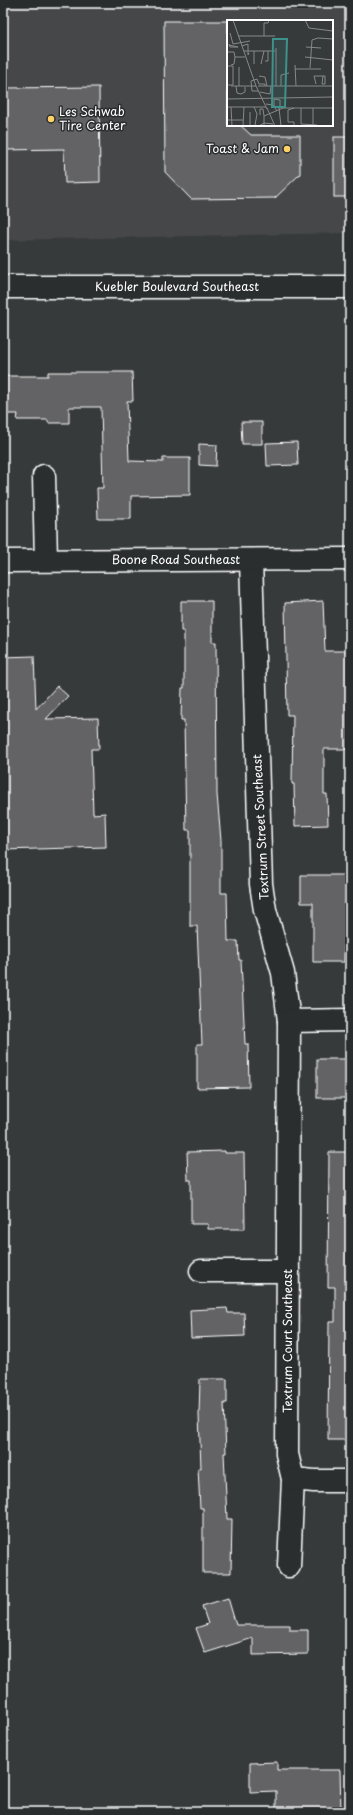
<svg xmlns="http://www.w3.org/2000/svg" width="353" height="1815" font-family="'Playpen Sans',sans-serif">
<rect width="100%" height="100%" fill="#373a3b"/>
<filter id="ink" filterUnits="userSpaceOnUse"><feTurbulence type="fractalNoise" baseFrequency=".025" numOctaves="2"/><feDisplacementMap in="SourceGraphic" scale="8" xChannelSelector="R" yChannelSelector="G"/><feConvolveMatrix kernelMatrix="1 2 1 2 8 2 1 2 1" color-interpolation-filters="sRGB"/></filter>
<g filter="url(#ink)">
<!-- built -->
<path fill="#444748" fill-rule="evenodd" d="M3,3H350V233L3,240ZM228,21H332V125H228Z"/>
<!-- building -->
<g fill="#636465" stroke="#fff">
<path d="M164,21H228V125H240L251,135H300V174L275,198L191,199L165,172Z"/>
<path d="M99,87L100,182L65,183L64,149L3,150V88Z"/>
<rect x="334" y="137" width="16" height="60"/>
<path d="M48,372H132L133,401H127L129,461L163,462V458H190V495L131,496V519H98L97,488H103L101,407H69V423H48V420H17L18,414H3V376H48Z"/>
<path d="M241,422H262V444H242Z"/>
<path d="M297,442L298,465L267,466L266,443Z"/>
<path d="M199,444L217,445L216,466L199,465Z"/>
<path d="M181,601H212V642H216L217,794L221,841V893H227L228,941H238L239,960H241L245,1044H248L249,1087L197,1088V1044H202L197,926H190V830H186L184,720H181L182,688H184V631H181Z"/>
<path d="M323,601L325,651H350V749H324V794H327L328,825L295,826L294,784H292L293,715H287L285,603Z"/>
<path d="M34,656L36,709L57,686L68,696L46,719L98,718L99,749H91L93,814L105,813L106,847L3,850V657Z"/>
<path d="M301,875H346L344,962H313V903H301Z"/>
<rect x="317" y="1059" width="33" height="39"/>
<path d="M225,1151V1153H244L245,1229H208V1224H191V1180H188L187,1152Z"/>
<path d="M329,1152H350V1440H328L329,1322H335V1287H328Z"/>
<path d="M227,1308L228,1313H244L245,1336L191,1338L190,1310Z"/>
<path d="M200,1379H227V1403H224L226,1453H224L227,1519H232L231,1573H203V1508H200L198,1468H201L199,1415Z"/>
<path d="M228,1598L236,1625H290V1630H308V1654L253,1655V1638L205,1653L196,1628L208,1624L202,1606Z"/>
<path d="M277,1762V1770H340L341,1812H276V1791L250,1792V1763Z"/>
</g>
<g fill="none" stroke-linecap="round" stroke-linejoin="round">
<!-- minor casing -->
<g stroke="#fff" stroke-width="25">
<g id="minor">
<path d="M44,476L46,560"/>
<path d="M251,560L261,884L265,910L283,973L289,1021L287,1454L293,1479L289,1566"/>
<path d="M3,561L350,559"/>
<path d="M289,1021L350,1020"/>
<path d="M201,1271H288"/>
<path d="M293,1479L314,1481H350"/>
</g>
</g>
<!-- major casing -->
<g stroke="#fff" stroke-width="25">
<path id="major" d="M3,287H350"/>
</g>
<!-- minor -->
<use href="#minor" stroke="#2a2d2e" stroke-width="22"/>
<!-- major -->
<use href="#major" stroke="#2a2d2e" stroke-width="22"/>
</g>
</g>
<!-- markers -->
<g fill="#ffd166" stroke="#2a2d2e" stroke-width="1.5">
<circle cx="51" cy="119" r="4"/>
<circle cx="287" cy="149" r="4"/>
</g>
<g text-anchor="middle" stroke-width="3" stroke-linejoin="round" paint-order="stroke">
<!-- poi labels -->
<g font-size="12" fill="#fff" stroke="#2a2d2e" text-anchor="start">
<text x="59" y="116">Les Schwab<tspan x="59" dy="14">Tire Center</tspan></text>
<text x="279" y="153" text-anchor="end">Toast &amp; Jam</text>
</g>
<!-- street labels -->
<g font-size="12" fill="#fff" stroke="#2a2d2e">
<text x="177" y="291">Kuebler Boulevard Southeast</text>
<text x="176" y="564">Boone Road Southeast</text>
<text transform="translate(261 827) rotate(-93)" y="4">Textrum Street Southeast</text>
<text transform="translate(288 1341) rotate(-90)" y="4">Textrum Court Southeast</text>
</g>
</g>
<!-- overview -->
<g transform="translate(227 20)">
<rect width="106" height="106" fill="#373a3b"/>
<path fill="none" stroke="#878989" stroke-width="1" d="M6,0L29,66L40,89M78,0L82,8L106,11M3,13L6,24L23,21M11,16H48M37,16V3H41L42,0M2,24V25L3,27H11L2,25M15,26L21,24V35L22,33M79,27L94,28M49,28V66M17,31H48M0,32H7L8,37M78,37L106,40M38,41H41V31M27,44V31M34,44L37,31M4,45L7,44L8,37H18M68,45L69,66M83,48L85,20L91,18L106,19M68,49H94M0,53V46H6V65H0M32,56L38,57L40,66M89,64L87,56H96L95,64M95,64H98V56H96M4,66H29M9,66L10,73L14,74L18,72V67M12,66V47M31,66H106M54,66V55L62,53M31,71H25L24,61L30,59L32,64H38V66M33,72L43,74L44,66M0,79L106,77M39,84L46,85L50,91M47,86V79L53,80V88L48,87M0,87H39M4,87L5,106M27,87L30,94L28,105M40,88L48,106M52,88L54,106M74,88V104L90,105M33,95V89H36L37,96M0,100H16M23,105V92M86,105V88M16,106L17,87M32,106L37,103L46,104M37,106V96L56,88H106M67,106V102H61V90L67,88"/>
<path fill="#3f918b" fill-opacity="0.15" stroke="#3f918b" stroke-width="2" d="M46,19H60L58,87H45Z"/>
<rect width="106" height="106" fill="none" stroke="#fff" stroke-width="2"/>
</g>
<!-- margin -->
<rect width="353" height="1815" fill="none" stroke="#2a2d2e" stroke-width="16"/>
<rect x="8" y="8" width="337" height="1799" fill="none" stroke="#fff" stroke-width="1.5" filter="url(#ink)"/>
</svg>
